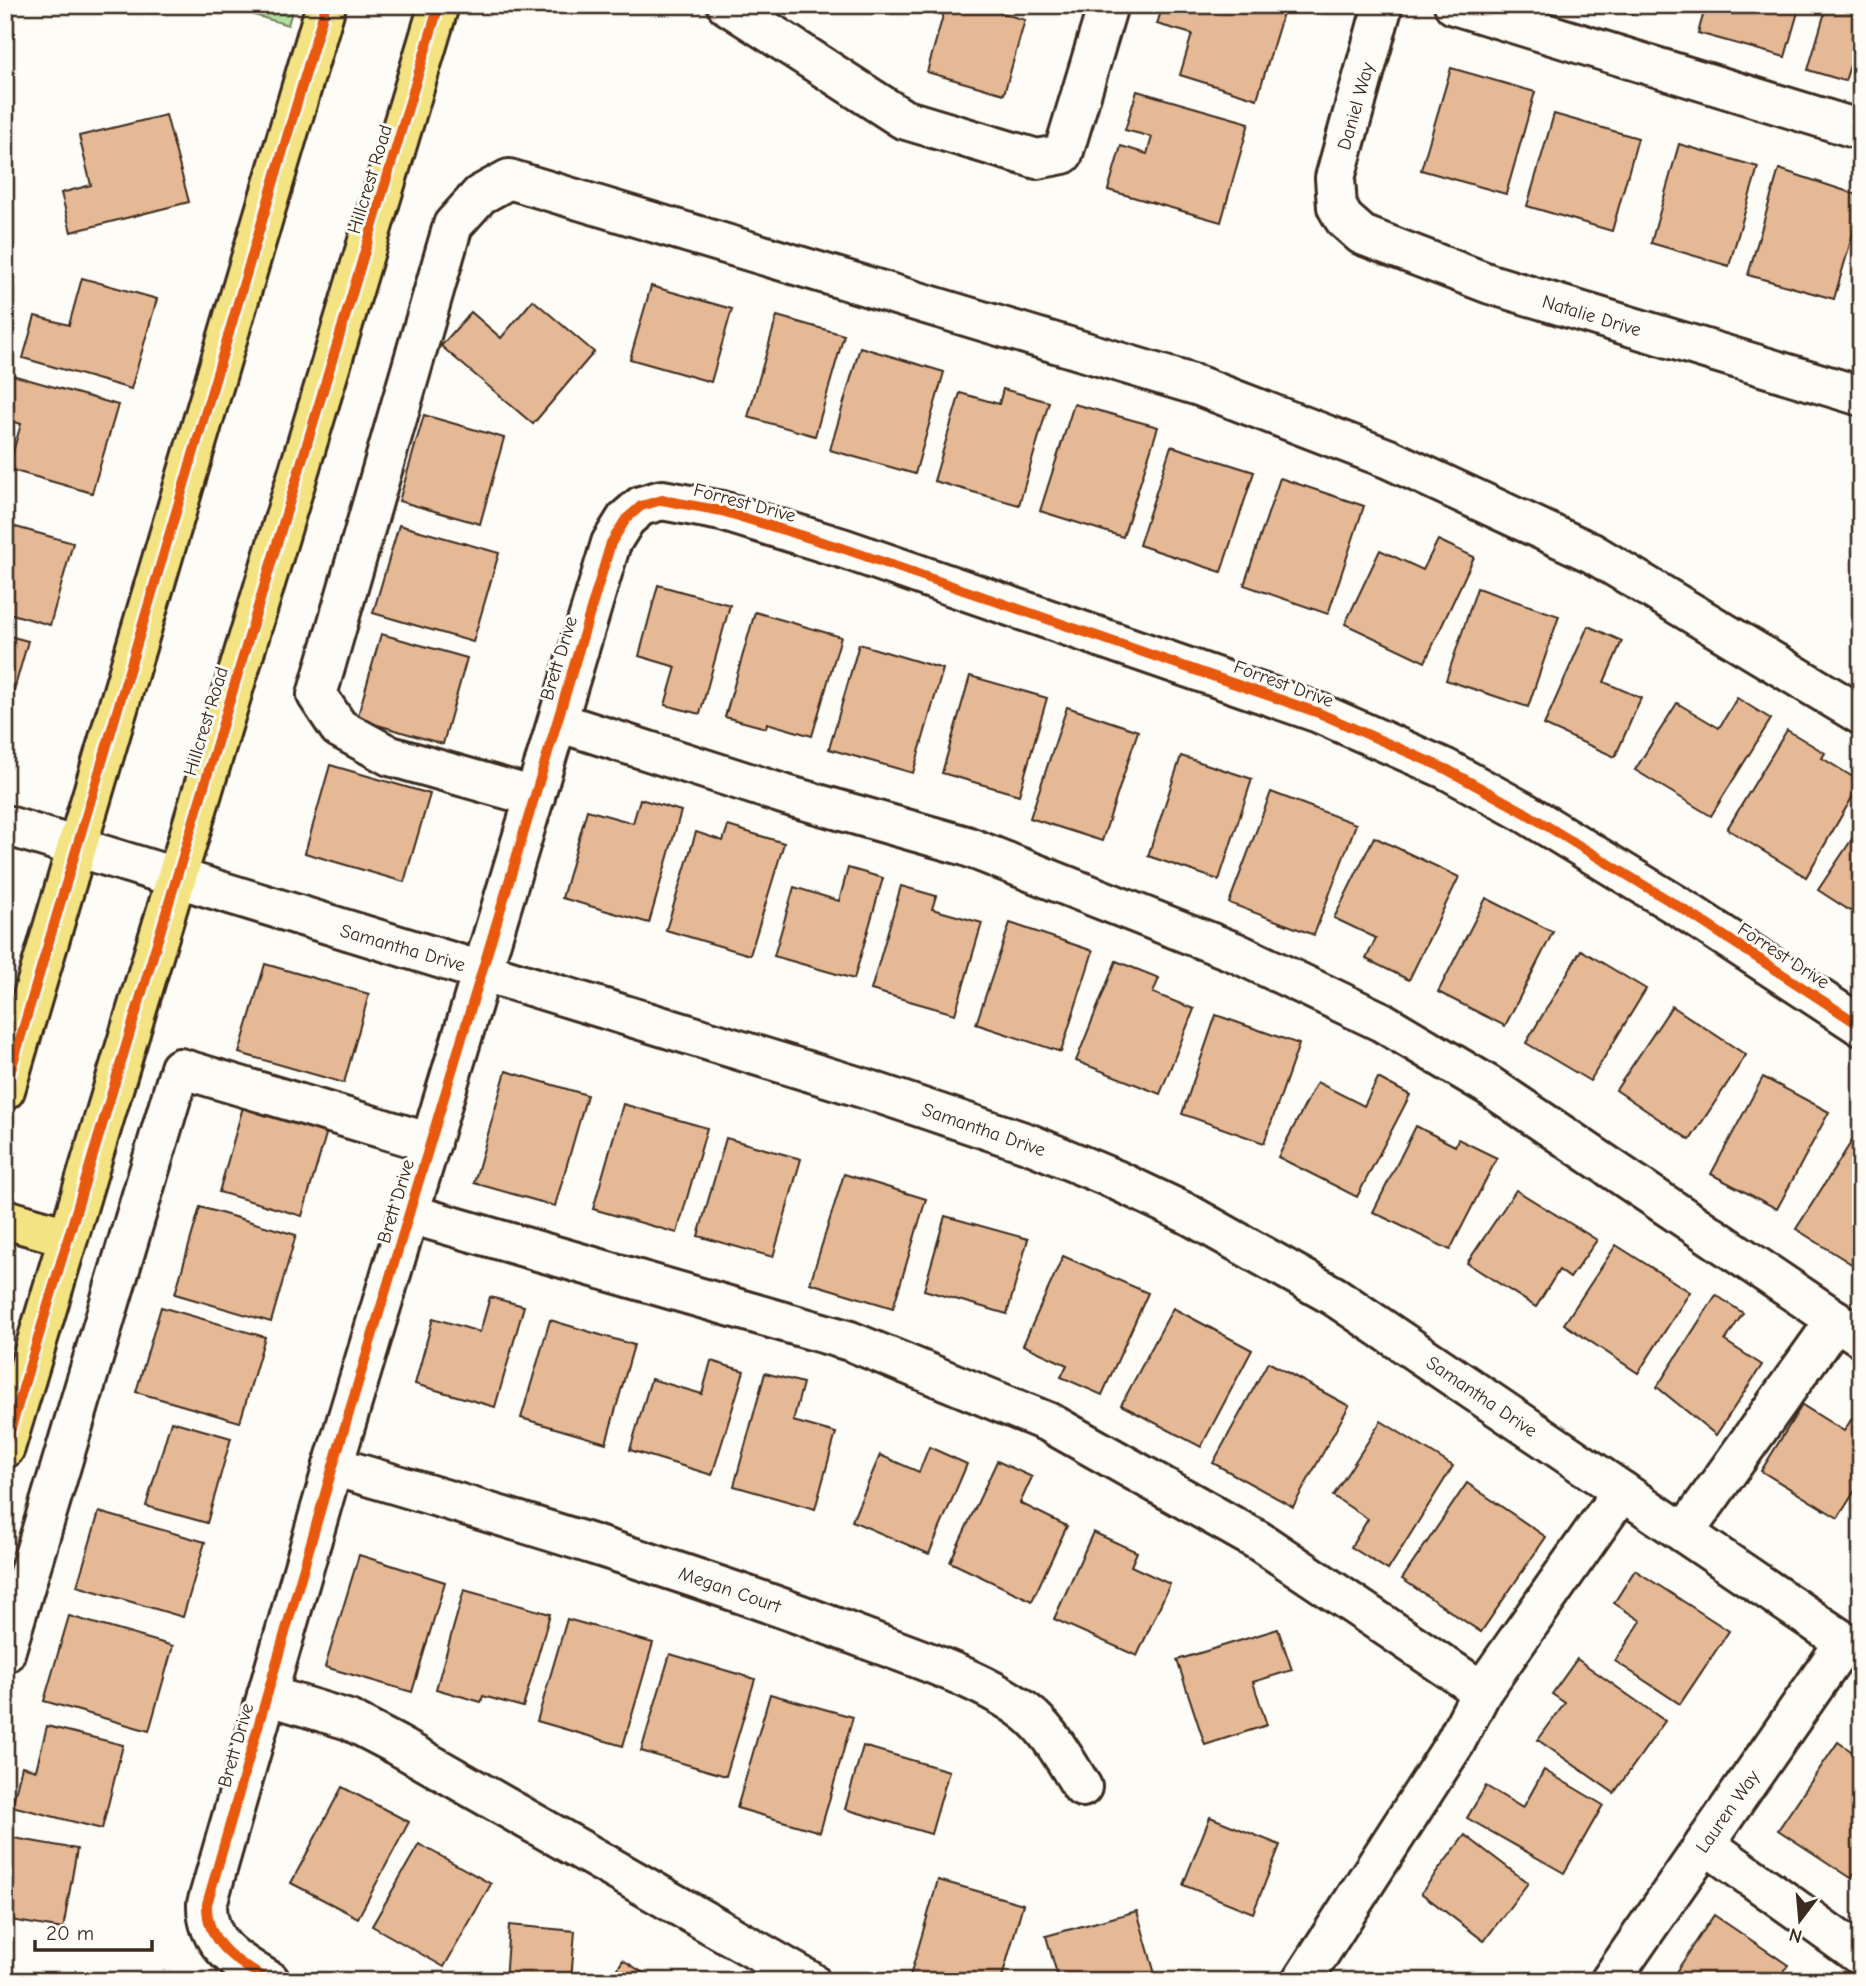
<svg xmlns="http://www.w3.org/2000/svg" width="1866" height="1986" font-family="'Comic Neue',sans-serif">
<rect width="100%" height="100%" fill="#fdfcf7"/>
<filter id="ink" filterUnits="userSpaceOnUse"><feTurbulence type="fractalNoise" baseFrequency=".0143" numOctaves="2"/><feDisplacementMap in="SourceGraphic" scale="14" xChannelSelector="R" yChannelSelector="G"/><feConvolveMatrix kernelMatrix="1 2 1 2 8 2 1 2 1" color-interpolation-filters="sRGB"/></filter>
<g filter="url(#ink)">
<!-- green -->
<path fill="#b0df9e" stroke="#76845e" stroke-width="2" d="M220,5H294L288,25Z"/>
<!-- building -->
<g fill="#e5b995" stroke="#3b2a1e" stroke-width="2">
<path d="M946,5H974L1025,20L1004,94L927,72Z"/>
<path d="M1163,5H1255L1283,13L1257,99L1180,75L1192,34L1157,24Z"/>
<path d="M1603,5H1636L1633,15Z"/>
<path d="M1706,5H1800L1785,57L1698,33Z"/>
<path d="M1827,5H1861V32L1845,81L1808,70Z"/>
<path d="M1451,68L1535,92L1506,194L1421,170Z"/>
<path d="M1137,91L1249,123L1221,222L1108,190L1121,146L1147,154L1152,137L1125,130Z"/>
<path d="M1554,114L1638,138L1612,231L1527,206Z"/>
<path d="M166,115L189,202L71,232L61,193L91,185L79,136Z"/>
<path d="M1679,144L1758,167L1729,266L1651,243Z"/>
<path d="M1779,169L1861,196V206L1834,299L1748,275Z"/>
<path d="M82,278L157,299L131,389L23,358L35,316L69,325Z"/>
<path d="M651,286L732,309L711,382L630,359Z"/>
<path d="M533,300L594,352L533,424L441,346L471,312L501,338Z"/>
<path d="M777,316L844,335L815,436L748,417Z"/>
<path d="M860,347L944,372L915,474L830,450Z"/>
<path d="M5,373L118,405L92,493L8,469L21,424L5,419Z"/>
<path d="M1003,389L1049,402L1019,505L934,481L960,393L999,404Z"/>
<path d="M1074,404L1158,427L1123,537L1040,511Z"/>
<path d="M424,415L504,438L480,524L399,501Z"/>
<path d="M1171,446L1254,472L1221,572L1139,545Z"/>
<path d="M1280,478L1364,506L1328,614L1244,585Z"/>
<path d="M5,524L73,543L50,625L5,612Z"/>
<path d="M399,525L499,553L473,642L373,613Z"/>
<path d="M1438,540L1474,557L1425,662L1345,624L1380,550L1423,570Z"/>
<path d="M658,585L730,605L700,714L665,705L676,667L639,656Z"/>
<path d="M1477,588L1559,616L1528,707L1446,680Z"/>
<path d="M755,612L841,637L812,736L767,723L766,728L725,717Z"/>
<path d="M1588,626L1622,641L1604,682L1641,698L1615,757L1544,725Z"/>
<path d="M381,634L467,658L443,744L357,719Z"/>
<path d="M5,635L28,641L5,722Z"/>
<path d="M859,644L943,669L913,773L829,749Z"/>
<path d="M970,676L1047,698L1019,795L942,773Z"/>
<path d="M1737,698L1771,719L1711,816L1635,770L1677,703L1719,728Z"/>
<path d="M1067,707L1138,731L1102,841L1030,818Z"/>
<path d="M1787,730L1825,753L1822,758L1861,782L1806,877L1727,829Z"/>
<path d="M1181,756L1252,779L1219,880L1148,856Z"/>
<path d="M330,765L430,794L404,882L305,853Z"/>
<path d="M1271,792L1356,824L1314,935L1229,903Z"/>
<path d="M640,799L681,811L649,923L562,898L587,810L633,823Z"/>
<path d="M728,826L784,843L750,955L666,930L696,832L723,841Z"/>
<path d="M1856,833L1861,836V918L1818,890Z"/>
<path d="M1374,837L1459,877L1409,980L1366,959L1376,938L1334,918Z"/>
<path d="M848,868L883,878L854,979L774,956L794,887L839,901Z"/>
<path d="M901,886L936,896L932,909L982,923L955,1014L871,990Z"/>
<path d="M1486,898L1553,932L1505,1026L1438,992Z"/>
<path d="M1010,923L1093,951L1061,1052L976,1024Z"/>
<path d="M1581,950L1646,989L1590,1081L1526,1043Z"/>
<path d="M1116,961L1159,978L1153,993L1194,1009L1160,1094L1076,1061Z"/>
<path d="M265,964L369,994L344,1083L239,1053Z"/>
<path d="M1672,1006L1746,1055L1690,1140L1616,1090Z"/>
<path d="M1216,1015L1299,1044L1264,1143L1182,1114Z"/>
<path d="M506,1071L587,1095L555,1206L474,1183Z"/>
<path d="M1763,1077L1829,1112L1777,1209L1711,1174Z"/>
<path d="M1378,1078L1410,1095L1357,1197L1278,1157L1317,1082L1364,1106Z"/>
<path d="M623,1104L707,1128L677,1233L593,1209Z"/>
<path d="M243,1107L327,1131L302,1216L219,1192Z"/>
<path d="M1416,1126L1455,1146L1458,1139L1497,1158L1450,1250L1373,1212Z"/>
<path d="M1857,1133L1861,1136V1270L1796,1229Z"/>
<path d="M726,1138L801,1159L773,1257L698,1236Z"/>
<path d="M844,1174L926,1199L893,1308L810,1283Z"/>
<path d="M1516,1190L1597,1240L1570,1278L1559,1270L1536,1307L1467,1263Z"/>
<path d="M200,1207L296,1235L271,1322L175,1294Z"/>
<path d="M945,1216L1028,1239L1007,1314L924,1290Z"/>
<path d="M1616,1245L1690,1292L1638,1373L1564,1324Z"/>
<path d="M1063,1256L1148,1293L1102,1395L1061,1377L1067,1365L1023,1345Z"/>
<path d="M1716,1295L1743,1313L1725,1341L1762,1365L1716,1435L1657,1387Z"/>
<path d="M490,1297L524,1306L495,1407L415,1384L433,1318L480,1332Z"/>
<path d="M161,1307L265,1337L240,1422L136,1392Z"/>
<path d="M1173,1308L1252,1350L1201,1447L1121,1405Z"/>
<path d="M550,1320L634,1345L606,1443L521,1418Z"/>
<path d="M711,1361L744,1371L712,1475L630,1450L651,1379L702,1394Z"/>
<path d="M1268,1362L1349,1406L1293,1507L1213,1463Z"/>
<path d="M765,1373L803,1383L793,1421L836,1433L815,1509L734,1486Z"/>
<path d="M1861,1404V1481L1838,1518L1761,1471L1802,1405L1844,1431Z"/>
<path d="M171,1421L231,1438L207,1523L146,1506Z"/>
<path d="M1381,1421L1453,1466L1388,1570L1351,1547L1368,1519L1333,1496Z"/>
<path d="M929,1447L967,1464L929,1554L852,1521L880,1455L919,1472Z"/>
<path d="M997,1461L1032,1477L1020,1503L1067,1526L1032,1601L950,1562Z"/>
<path d="M1467,1483L1546,1537L1481,1632L1402,1579Z"/>
<path d="M99,1512L205,1542L183,1617L77,1586Z"/>
<path d="M1093,1532L1137,1552L1131,1566L1170,1584L1137,1656L1054,1619Z"/>
<path d="M359,1555L445,1582L412,1692L325,1667Z"/>
<path d="M1635,1570L1729,1631L1680,1704L1615,1661L1641,1621L1614,1603Z"/>
<path d="M464,1590L550,1614L523,1707L483,1696L481,1702L436,1689Z"/>
<path d="M69,1616L173,1646L149,1731L44,1701Z"/>
<path d="M567,1619L653,1643L623,1746L537,1721Z"/>
<path d="M1278,1629L1292,1670L1253,1682L1267,1725L1205,1745L1177,1660Z"/>
<path d="M670,1654L755,1679L726,1776L641,1751Z"/>
<path d="M1577,1659L1665,1721L1614,1793L1538,1740L1565,1703L1552,1694Z"/>
<path d="M770,1694L853,1717L820,1832L737,1808Z"/>
<path d="M47,1726L123,1745L102,1829L12,1806L22,1766L36,1770Z"/>
<path d="M1838,1742L1861,1758V1864L1851,1878L1778,1830Z"/>
<path d="M863,1746L949,1771L931,1834L845,1809Z"/>
<path d="M1544,1770L1603,1805L1564,1873L1467,1818L1486,1786L1523,1808Z"/>
<path d="M342,1787L409,1822L358,1918L291,1883Z"/>
<path d="M1210,1817L1280,1845L1253,1913L1183,1885Z"/>
<path d="M1465,1835L1528,1883L1484,1941L1421,1893Z"/>
<path d="M8,1837L77,1849L63,1929L5,1919Z"/>
<path d="M419,1844L491,1884L444,1967L372,1926Z"/>
<path d="M938,1880L1023,1904L1001,1981H925L910,1976Z"/>
<path d="M1137,1911L1157,1981H1059L1046,1936Z"/>
<path d="M1714,1915L1788,1965L1777,1981H1670Z"/>
<path d="M509,1925L575,1931L571,1981H505Z"/>
<path d="M623,1960L656,1981H610Z"/>
<path d="M76,1971L85,1981H65Z"/>
</g>
<g fill="none" stroke-linecap="round" stroke-linejoin="round">
<!-- minor casing -->
<g stroke="#3b2a1e" stroke-width="44">
<g id="minor">
<path d="M727,5L903,119L1037,159L1063,154L1108,5"/>
<path d="M1383,5L1335,178L1337,207L1344,219L1362,235L1490,284L1861,396"/>
<path d="M1454,5L1861,130"/>
<path d="M558,722L786,795L966,846L1237,953L1382,1022L1488,1085L1861,1337"/>
<path d="M535,797L390,756L339,728L317,695L453,225L480,195L509,179L1199,386L1389,459L1592,553L1861,715"/>
<path d="M5,825L866,1089L1030,1144L1114,1179L1188,1214L1334,1296L1861,1653"/>
<path d="M410,1214L850,1341L1050,1423L1259,1541L1482,1691"/>
<path d="M333,1466C513,1519 691,1572 866,1639C916,1658 994,1683 1033,1718C1053,1737 1067,1763 1082,1787"/>
<path d="M1684,1533L1836,1320"/>
<path d="M5,1653L180,1068L431,1143"/>
<path d="M267,1695L349,1720L397,1745L810,1981"/>
<path d="M1705,1844L1861,1956"/>
<path d="M270,1981C238,1962 206,1945 207,1904L333,1466L611,543L626,519L641,506L662,500L722,511L845,549L1319,713L1446,769L1524,812L1686,911L1861,1026"/>
<path d="M1302,1981L1455,1743L1482,1691L1622,1491"/>
<path d="M1610,1981L1845,1642"/>
</g>
</g>
<!-- major casing -->
<g stroke="#3b2a1e" stroke-width="44">
<g id="major">
<path d="M5,1090L326,5"/>
<path d="M5,1219L68,1237"/>
<path d="M5,1448L439,5"/>
</g>
</g>
<!-- minor -->
<use href="#minor" stroke="#fdfcf7" stroke-width="38"/>
<!-- major -->
<use href="#major" stroke="#f4e382" stroke-width="38"/>
<!-- cycleway casing -->
<g stroke="#fdfcf7" stroke-width="15">
<g id="cycleway">
<path d="M5,1090L326,5"/>
<path d="M5,1448L439,5"/>
<path d="M270,1981C238,1962 206,1945 207,1904L333,1466L611,543L626,519L641,506L662,500L722,511L845,549L1319,713L1446,769L1524,812L1686,911L1861,1026"/>
</g>
</g>
<!-- cycleway -->
<use href="#cycleway" stroke="#e8590c" stroke-width="10"/>
</g>
</g>
<g text-anchor="middle" stroke-width="6" stroke-linejoin="round" paint-order="stroke">
<!-- street labels -->
<g font-size="19" fill="#3b2a1e" stroke="#fdfcf7">
<text transform="translate(1355 106) rotate(-74)" y="7">Daniel Way</text>
<text transform="translate(369 179) rotate(-73)" y="7">Hillcrest Road</text>
<text transform="translate(1592 315) rotate(17)" y="7">Natalie Drive</text>
<text transform="translate(745 502) rotate(15)" y="7">Forrest Drive</text>
<text transform="translate(558 658) rotate(-73)" y="7">Brett Drive</text>
<text transform="translate(1284 683) rotate(20)" y="7">Forrest Drive</text>
<text transform="translate(205 721) rotate(-73)" y="7">Hillcrest Road</text>
<text transform="translate(403 947) rotate(16)" y="7">Samantha Drive</text>
<text transform="translate(1784 955) rotate(33)" y="7">Forrest Drive</text>
<text transform="translate(984 1129) rotate(19)" y="7">Samantha Drive</text>
<text transform="translate(395 1201) rotate(-73)" y="7">Brett Drive</text>
<text transform="translate(1482 1396) rotate(34)" y="7">Samantha Drive</text>
<text transform="translate(730 1589) rotate(19)" y="7">Megan Court</text>
<text transform="translate(235 1745) rotate(-74)" y="7">Brett Drive</text>
<text transform="translate(1727 1811) rotate(-55)" y="7">Lauren Way</text>
</g>
</g>
<!-- margin -->
<rect width="1866" height="1986" fill="none" stroke="#fdfcf7" stroke-width="28"/>
<rect x="14" y="14" width="1838" height="1958" fill="none" stroke="#3b2a1e" stroke-width="2.5" filter="url(#ink)"/>
<!-- north arrow -->
<g transform="translate(1800 1920) rotate(196)" stroke="#fdfcf7" stroke-width="5" paint-order="stroke">
<path d="M0-5L12 26L0 18L-12 26Z" fill="#3b2a1e"/>
<text y="-10" font-size="19" font-weight="bold" text-anchor="middle" fill="#3b2a1e">N</text>
</g>
<!-- scale -->
<path d="M35 1940v10h117v-10" fill="none" stroke="#3b2a1e" stroke-width="3.5"/>
<text x="46" y="1940" font-size="21" fill="#3b2a1e" stroke="#fdfcf7" stroke-width="5" paint-order="stroke">20 m</text>
</svg>
